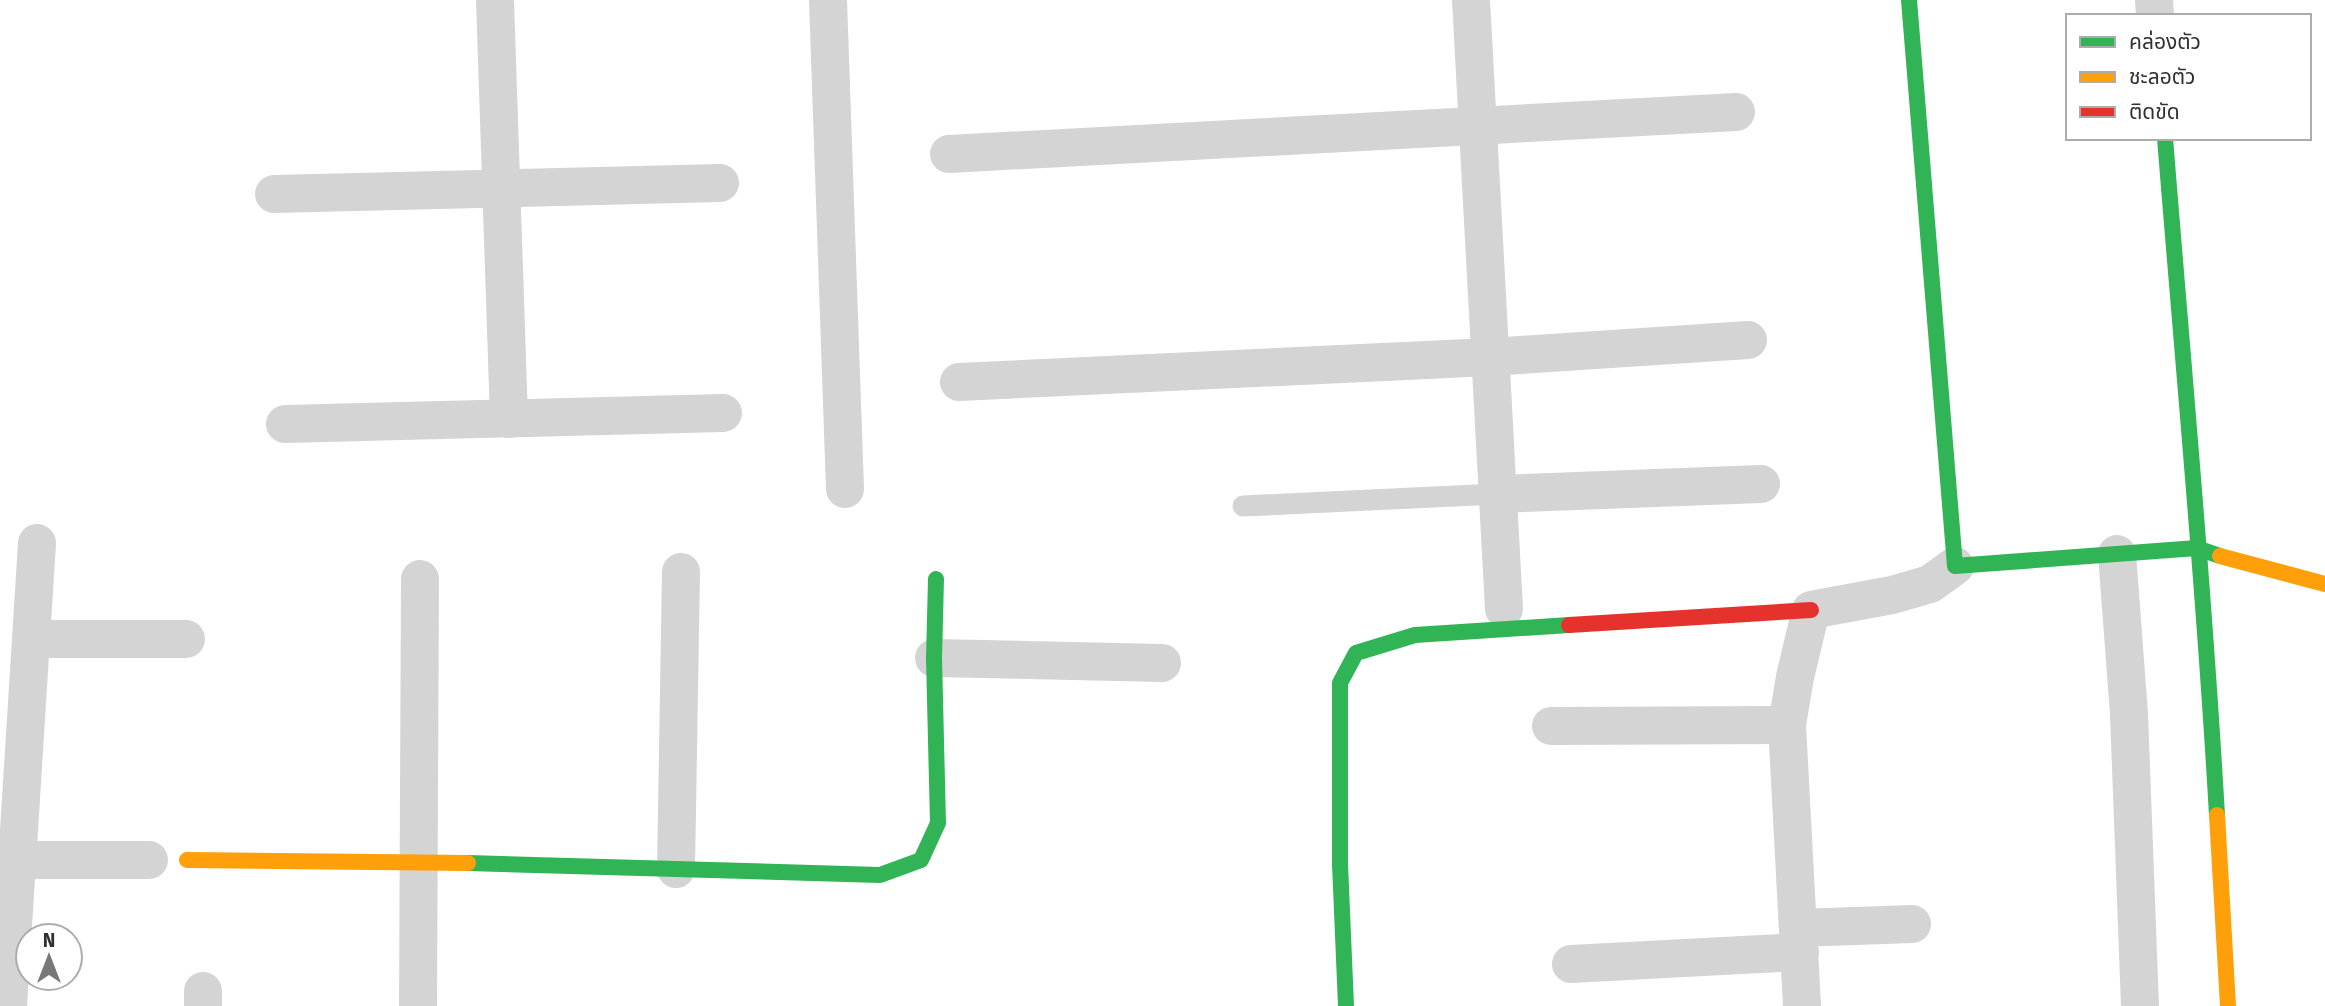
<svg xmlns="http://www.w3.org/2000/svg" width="2325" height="1006" font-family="'Fira Sans','Noto Sans Thai',sans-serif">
<rect width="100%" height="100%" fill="#fff"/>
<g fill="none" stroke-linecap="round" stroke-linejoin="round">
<!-- lane -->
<path stroke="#d4d4d4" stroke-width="21" d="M1243,506L1497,494"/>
<!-- street -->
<g stroke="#d4d4d4" stroke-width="38">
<path d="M495,0L509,419"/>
<path d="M828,0L845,489"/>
<path d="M1471,0L1504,609"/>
<path d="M2154,0L2155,16"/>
<path d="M949,154L1736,112"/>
<path d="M274,194L720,183"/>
<path d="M959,382L1490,357L1748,340"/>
<path d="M285,424L723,413"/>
<path d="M1497,494L1761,484"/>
<path d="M2117,554L2129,714L2140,1006"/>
<path d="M31,639H186"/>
<path d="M934,658L1162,663"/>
<path d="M1551,726L1787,725"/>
<path d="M16,860H149"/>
<path d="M676,869L681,572"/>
<path d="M1799,928L1912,924"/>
<path d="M1571,964L1800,952"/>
<path d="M203,991V1006"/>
<path d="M8,1006L37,543"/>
<path d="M418,1006L420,579"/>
<path d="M1802,1006L1787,725L1795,677L1811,610L1892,595L1930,584L1955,566"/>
</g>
<!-- fast -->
<g stroke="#30b455" stroke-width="16">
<path d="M1909,0L1955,566L2197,548L2220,556"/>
<path d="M2165,138C2183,363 2204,589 2217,815"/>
<path d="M468,863L880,875L921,860L938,823L934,658L936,579"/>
<path d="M1346,1006L1340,864V683L1356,653L1415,635L1569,625"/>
</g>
<!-- slow -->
<g stroke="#ff9f0a" stroke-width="16">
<path d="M2220,556L2325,584"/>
<path d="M2217,815L2228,1006"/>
<path d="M187,860L468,863"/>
</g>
<!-- jam -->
<path stroke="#e5322d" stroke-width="16" d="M1569,625L1811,610"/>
</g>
<!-- legend -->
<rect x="2066" y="14" width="245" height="126" fill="#ffffff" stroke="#acacac" stroke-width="2"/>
<rect x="2080" y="37" width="35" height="10" fill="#30b455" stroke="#acacac" stroke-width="2"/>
<text x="2129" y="49" font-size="21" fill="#303030">คล่องตัว</text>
<rect x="2080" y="72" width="35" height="10" fill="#ff9f0a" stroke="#acacac" stroke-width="2"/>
<text x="2129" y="84" font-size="21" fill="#303030">ชะลอตัว</text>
<rect x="2080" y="107" width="35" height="10" fill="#e5322d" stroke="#acacac" stroke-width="2"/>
<text x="2129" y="119" font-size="21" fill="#303030">ติดขัด</text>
<!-- north arrow -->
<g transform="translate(49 957)"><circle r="33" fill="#ffffff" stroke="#acacac" stroke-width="2"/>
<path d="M0-5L12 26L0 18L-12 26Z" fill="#787878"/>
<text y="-10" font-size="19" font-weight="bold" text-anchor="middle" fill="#303030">N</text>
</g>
</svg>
